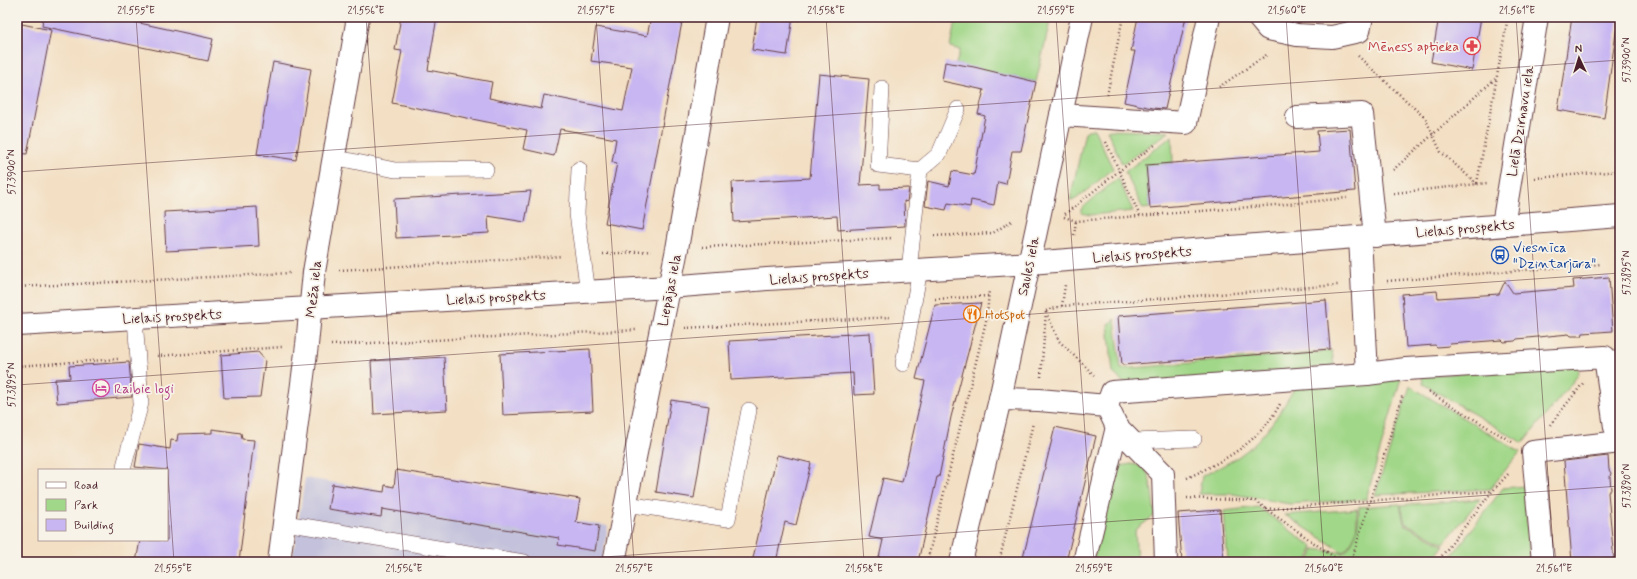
<svg xmlns="http://www.w3.org/2000/svg" width="1637" height="579" font-family="Mynerve,sans-serif">
<rect width="100%" height="100%" fill="#f7f3e8"/>
<filter id="ink" filterUnits="userSpaceOnUse"><feTurbulence type="fractalNoise" baseFrequency=".025" numOctaves="2"/><feDisplacementMap in="SourceGraphic" scale="8" xChannelSelector="R" yChannelSelector="G"/><feConvolveMatrix kernelMatrix="1 2 1 2 8 2 1 2 1" color-interpolation-filters="sRGB"/></filter>
<filter id="wash" filterUnits="userSpaceOnUse"><feTurbulence type="fractalNoise" baseFrequency=".012" numOctaves="4" result="noise"/><feDisplacementMap in="SourceGraphic" scale="16" xChannelSelector="R" yChannelSelector="G"/><feGaussianBlur stdDeviation="0.9" result="paint"/><feColorMatrix in="noise" values="0 0 0 0 0 0 0 0 0 0 0 0 0 0 0 0 0 1.4 0 .05"/><feComposite in="paint" operator="in"/></filter>
<g filter="url(#wash)">
<rect width="100%" height="100%" fill="#f3dfc3"/>
<!-- industrial -->
<path fill="#c3c1db" d="M305,478L608,526L602,562H292Z"/>
<!-- green -->
<g fill="#a1d788" stroke="#767b5a">
<path d="M956,17H1051L1036,82L956,64L960,50L950,47Z"/>
<path d="M1094,129L1113,169L1076,199L1070,200L1085,132L1088,130Z"/>
<path d="M1107,130L1169,132L1122,164Z"/>
<path d="M1172,136L1173,163L1146,166L1150,208L1143,209L1125,172Z"/>
<path d="M1118,178L1133,211L1090,215L1081,213V209Z"/>
<path d="M1115,319L1121,369L1332,351L1334,366L1130,388L1113,373L1108,324Z"/>
<path d="M1578,364L1579,374L1523,443L1423,384L1422,376Z"/>
<path d="M1401,378L1366,499L1290,504L1233,494H1199L1202,476C1214,470 1227,464 1238,457C1264,439 1281,412 1296,385Z"/>
<path d="M1410,386L1520,452L1490,489L1375,495Z"/>
<path d="M1131,464C1136,465 1141,465 1145,470C1152,477 1153,505 1155,515L1135,530L1137,562H1093L1115,467Z"/>
<path d="M1524,486L1530,562H1447L1503,488Z"/>
<path d="M1480,499L1444,543L1405,523L1401,505Z"/>
<path d="M1400,504L1404,524L1444,545L1431,562H1309L1314,549L1344,553C1358,537 1358,528 1359,507Z"/>
<path d="M1258,507L1313,547L1307,562H1228L1224,511Z"/>
<path d="M1357,509C1357,529 1358,537 1343,552L1285,515Z"/>
</g>
<g id="blocks">
<!-- building -->
<g fill="#c7b6f2">
<path d="M43,17H112L213,39L208,61L42,26Z"/>
<path d="M401,17H437L428,70L492,82L489,98L541,109L544,95L623,111L632,67L591,61L596,27L647,36L651,17H683L642,230L605,223L617,163L612,162L616,139L560,129L554,156L523,149L527,130L392,103L402,51L395,50Z"/>
<path d="M757,17H793L787,55L752,50Z"/>
<path d="M1138,17H1186L1165,109L1152,108L1124,102L1135,51H1131Z"/>
<path d="M1439,17H1481L1472,70L1431,62Z"/>
<path d="M1572,17L1618,18L1604,118L1558,110Z"/>
<path d="M17,23L51,30L27,154L17,153Z"/>
<path d="M273,62L311,69L296,160L257,154Z"/>
<path d="M945,62L974,67L1036,82L1021,151H1012L1006,184L998,182L994,205L971,200L970,207L948,203L946,210L925,206L928,181L949,186L952,171L974,175L985,116L978,114L984,90L942,81Z"/>
<path d="M819,74L869,79L860,185L880,184V189L909,188L907,202L904,201L905,226L838,230L837,216L734,222L732,182L810,178Z"/>
<path d="M1350,129L1355,191L1150,208L1146,165L1319,152L1317,131Z"/>
<path d="M531,191L525,222L488,216L489,233L396,238L394,199Z"/>
<path d="M257,207L259,246L166,251L164,212Z"/>
<path d="M1609,277L1613,331L1583,333L1582,336H1571L1569,334L1517,339L1515,341L1504,342L1502,340L1450,344L1449,346L1437,347L1435,345L1406,347L1402,294L1437,291L1438,298L1499,294L1505,281L1513,293L1574,288L1573,280Z"/>
<path d="M1326,300L1330,349L1122,365L1118,316Z"/>
<path d="M981,303L951,417L939,477H937L918,562H878L883,540L869,537L883,478L902,482L925,381L916,379L935,305Z"/>
<path d="M870,333L874,394L854,395L853,373L731,380L729,341Z"/>
<path d="M590,349L593,411L503,415L500,354Z"/>
<path d="M258,352L265,360L260,397L224,398L221,355Z"/>
<path d="M444,357L447,410L374,414L371,361Z"/>
<path d="M129,362L132,397L57,403L55,379L70,378L69,366Z"/>
<path d="M671,400L709,406L694,498L656,492Z"/>
<path d="M1055,427L1096,436L1066,562H1022Z"/>
<path d="M212,429L241,433L242,439L254,440L239,562H136L140,540H167V470L135,467L139,444L170,449L171,440L177,441L178,434L212,433Z"/>
<path d="M777,455L811,463L796,525L785,522L776,562H752Z"/>
<path d="M1608,456L1609,470L1611,473L1610,477L1611,490L1608,492L1614,562H1572L1564,461Z"/>
<path d="M396,470L580,499L576,522L599,526L595,551L558,545L559,538L382,509L381,517L328,509L332,484L384,492L385,485L394,487Z"/>
<path d="M1220,510L1224,562H1182L1178,513Z"/>
</g>
</g>
</g>
<g filter="url(#ink)">
<use href="#blocks" fill-opacity="0" stroke="#633c42" stroke-width="1"/>
<g fill="none" stroke-linecap="round" stroke-linejoin="round">
<!-- service casing -->
<g stroke="#633c42" stroke-width="16">
<g id="service">
<path d="M882,88L878,165L920,170L909,270"/>
<path d="M333,157L395,170L486,169"/>
<path d="M579,169L577,214L588,292"/>
<path d="M920,170L939,154L958,109"/>
<path d="M903,364L920,269"/>
<path d="M1131,441L1194,439"/>
<path d="M124,466L141,403L135,318"/>
<path d="M626,504L728,519L749,410"/>
<path d="M285,523L524,562"/>
</g>
</g>
<!-- minor casing -->
<g stroke="#633c42" stroke-width="24">
<g id="minor">
<path d="M1258,17L1268,29L1297,35L1332,37L1359,31L1362,17"/>
<path d="M1061,115L1186,123L1209,17"/>
<path d="M1297,117L1362,114L1375,236"/>
<path d="M1503,225L1537,17"/>
<path d="M1360,237L1367,374"/>
<path d="M1000,399L1039,400L1107,406L1112,392L1367,374L1406,369L1605,357L1615,427L1620,440"/>
<path d="M1107,406L1117,427L1163,474L1166,562"/>
<path d="M279,562L307,345L314,272L358,17"/>
<path d="M614,562L677,249L717,17"/>
<path d="M1084,562L1117,427"/>
<path d="M1543,562L1533,452L1620,442"/>
</g>
</g>
<!-- tertiary casing -->
<g stroke="#633c42" stroke-width="24">
<g id="tertiary">
<path d="M17,325L669,287L767,279L1030,263L1620,216"/>
<path d="M961,562L1000,399L1082,17"/>
</g>
</g>
<!-- path -->
<g stroke="#633c42" stroke-width="2.5" stroke-dasharray="1 3" stroke-linecap="butt">
<path d="M1358,56L1425,118L1441,152L1477,184"/>
<path d="M1219,87L1268,54"/>
<path d="M1107,95L1123,17"/>
<path d="M1106,142L1140,216"/>
<path d="M1393,170L1495,79"/>
<path d="M1535,178L1620,171"/>
<path d="M1477,183L1508,17"/>
<path d="M1394,193L1487,183"/>
<path d="M1065,214L1119,171L1155,145"/>
<path d="M1064,217L1076,221L1288,204L1347,198"/>
<path d="M1074,235L1076,221"/>
<path d="M934,236L993,233L1013,220"/>
<path d="M702,247L893,238"/>
<path d="M603,254L651,251"/>
<path d="M339,270L562,256"/>
<path d="M1387,281L1601,264"/>
<path d="M17,287L290,273"/>
<path d="M935,299L989,296"/>
<path d="M1062,306L1065,285"/>
<path d="M1046,311L1062,306L1338,285"/>
<path d="M1046,312L1059,341L1094,375"/>
<path d="M685,328L891,317"/>
<path d="M331,345L636,330"/>
<path d="M157,356L282,347"/>
<path d="M17,366L118,359"/>
<path d="M1041,377L1046,311"/>
<path d="M1429,392L1512,442"/>
<path d="M1550,425L1584,382"/>
<path d="M1187,478C1224,461 1260,442 1280,404"/>
<path d="M1187,498L1255,501L1341,562"/>
<path d="M1266,509L1492,491"/>
<path d="M1566,560H1572"/>
<path d="M927,562L987,317L989,290"/>
<path d="M999,562L1033,423"/>
<path d="M1351,562L1403,394"/>
<path d="M1437,562L1490,494L1510,472"/>
</g>
<!-- service -->
<use href="#service" stroke="#fff" stroke-width="15"/>
<!-- minor -->
<use href="#minor" stroke="#fff" stroke-width="22"/>
<!-- tertiary -->
<use href="#tertiary" stroke="#fff" stroke-width="22"/>
</g>
</g>
<!-- ticks -->
<path fill="none" stroke="#4a1f2b" stroke-width="1" stroke-opacity="0.45" d="M136,17L174,562M366,17L404,562M596,17L634,562M826,17L864,562M1056,17L1094,562M1286,17L1324,562M1516,17L1554,562M17,172L1620,60M17,385L1620,273M532,562L1620,486"/>
<!-- icons -->
<defs>
<g id="pharmacy-ring" transform="scale(0.9)"><circle r="9.5" fill="#f7f3e8" stroke="#e0444e" stroke-width="1.5"/><path d="M-2-6h4v4h4v4h-4v4h-4v-4h-4v-4h4Z" fill="#e0444e"/></g>
<g id="bus-ring" transform="scale(0.9)"><circle r="9.5" fill="#f7f3e8" stroke="#1a4fb4" stroke-width="1.5"/><path d="M-5-6H5V4H4V6H2V4H-2V6H-4V4H-5ZM-3.5-4V0h7V-4ZM-3.5 1.2v1.5H-2V1.2ZM2 1.2v1.5H3.5V1.2Z" fill="#1a4fb4"/></g>
<g id="restaurant-ring" transform="scale(0.9)"><circle r="9.5" fill="#f7f3e8" stroke="#e8710a" stroke-width="1.5"/><path d="M-5-6h1v4h1v-4h1v4h1v-4h1v5L-1.5 .5V6h-2V.5L-5-1ZM5-6V6H3V1.5H1.5Q1.5-4 5-6Z" fill="#e8710a"/></g>
<g id="hotel-ring" transform="scale(0.9)"><circle r="9.5" fill="#f7f3e8" stroke="#d1479c" stroke-width="1.5"/><path d="M-6-4.5h1.5V1H6V5H4.5V3h-9V5H-6ZM-4 0a1.8 1.8 0 1 1 3.6 0ZM.5 0V-2.5h3Q6-2.5 6 0Z" fill="#d1479c"/></g>
</defs>
<g fill-rule="evenodd">
<use href="#pharmacy-ring" x="1472" y="46"/>
<use href="#bus-ring" x="1500" y="255"/>
<use href="#restaurant-ring" x="972" y="314"/>
<use href="#hotel-ring" x="101" y="388"/>
</g>
<g text-anchor="middle" stroke-width="3.5" stroke-linejoin="round" paint-order="stroke">
<!-- health labels -->
<g font-size="14" fill="#be3a42" stroke="#f7f3e8" text-anchor="end">
<text x="1459" y="51">Mēness aptieka</text>
</g>
<!-- street labels -->
<g font-size="14" fill="#4a1f2b" stroke="#f7f3e8">
<text transform="translate(1520 121) rotate(-81)" y="5">Lielā Dzirnavu iela</text>
<text transform="translate(1465 228) rotate(-5)" y="5">Lielais prospekts</text>
<text transform="translate(1142 254) rotate(-4)" y="5">Lielais prospekts</text>
<text transform="translate(1028 266) rotate(-78)" y="5">Saules iela</text>
<text transform="translate(819 276) rotate(-4)" y="5">Lielais prospekts</text>
<text transform="translate(313 289) rotate(-84)" y="5">Meža iela</text>
<text transform="translate(669 290) rotate(-79)" y="5">Liepājas iela</text>
<text transform="translate(496 297) rotate(-3)" y="5">Lielais prospekts</text>
<text transform="translate(172 316) rotate(-3)" y="5">Lielais prospekts</text>
</g>
<!-- transit labels -->
<g font-size="14" fill="#164399" stroke="#f7f3e8" text-anchor="start">
<text x="1513" y="252">Viesnīca<tspan x="1513" dy="16">"Dzintarjūra"</tspan></text>
</g>
<!-- food labels -->
<g font-size="14" fill="#c56008" stroke="#f7f3e8" text-anchor="start">
<text x="985" y="319">Hotspot</text>
</g>
<!-- hotel labels -->
<g font-size="14" fill="#b23c85" stroke="#f7f3e8" text-anchor="start">
<text x="114" y="393">Raibie logi</text>
</g>
</g>
<!-- margin -->
<rect width="1637" height="579" fill="none" stroke="#f7f3e8" stroke-width="44"/>
<!-- legend -->
<rect x="38" y="469" width="130" height="72" fill="#f7f3e8" stroke="#b29e9c"/>
<rect x="46" y="482" width="20" height="6" fill="#ffffff" stroke="#b29e9c"/>
<text x="74" y="489" font-size="12" fill="#4a1f2b">Road</text>
<rect x="46" y="499" width="20" height="12" fill="#a1d788" stroke="#b29e9c"/>
<text x="74" y="509" font-size="12" fill="#4a1f2b">Park</text>
<rect x="46" y="519" width="20" height="12" fill="#c7b6f2" stroke="#b29e9c"/>
<text x="74" y="529" font-size="12" fill="#4a1f2b">Building</text>
<!-- north arrow -->
<g transform="translate(1579 58) rotate(356)" stroke="#f7f3e8" stroke-width="3" paint-order="stroke">
<path d="M0-3L7 15L0 10L-7 15Z" fill="#4a1f2b"/>
<text y="-6" font-size="11" font-weight="bold" text-anchor="middle" fill="#4a1f2b">N</text>
</g>
<rect x="22" y="22" width="1593" height="535" fill="none" stroke="#4a1f2b" stroke-width="1.5"/>
<g font-size="10" text-anchor="middle" fill="#4a1f2b">
<text x="136" y="14">21.555°E</text>
<text x="366" y="14">21.556°E</text>
<text x="596" y="14">21.557°E</text>
<text x="826" y="14">21.558°E</text>
<text x="1056" y="14">21.559°E</text>
<text x="1287" y="14">21.560°E</text>
<text x="1517" y="14">21.561°E</text>
<text transform="translate(1626 60) rotate(-90)" y="4">57.3900°N</text>
<text transform="translate(11 172) rotate(-90)" y="4">57.3900°N</text>
<text transform="translate(1626 273) rotate(-90)" y="4">57.3895°N</text>
<text transform="translate(11 385) rotate(-90)" y="4">57.3895°N</text>
<text transform="translate(1626 486) rotate(-90)" y="4">57.3890°N</text>
<text x="173" y="572">21.555°E</text>
<text x="404" y="572">21.556°E</text>
<text x="634" y="572">21.557°E</text>
<text x="864" y="572">21.558°E</text>
<text x="1094" y="572">21.559°E</text>
<text x="1324" y="572">21.560°E</text>
<text x="1554" y="572">21.561°E</text>
</g>
</svg>
